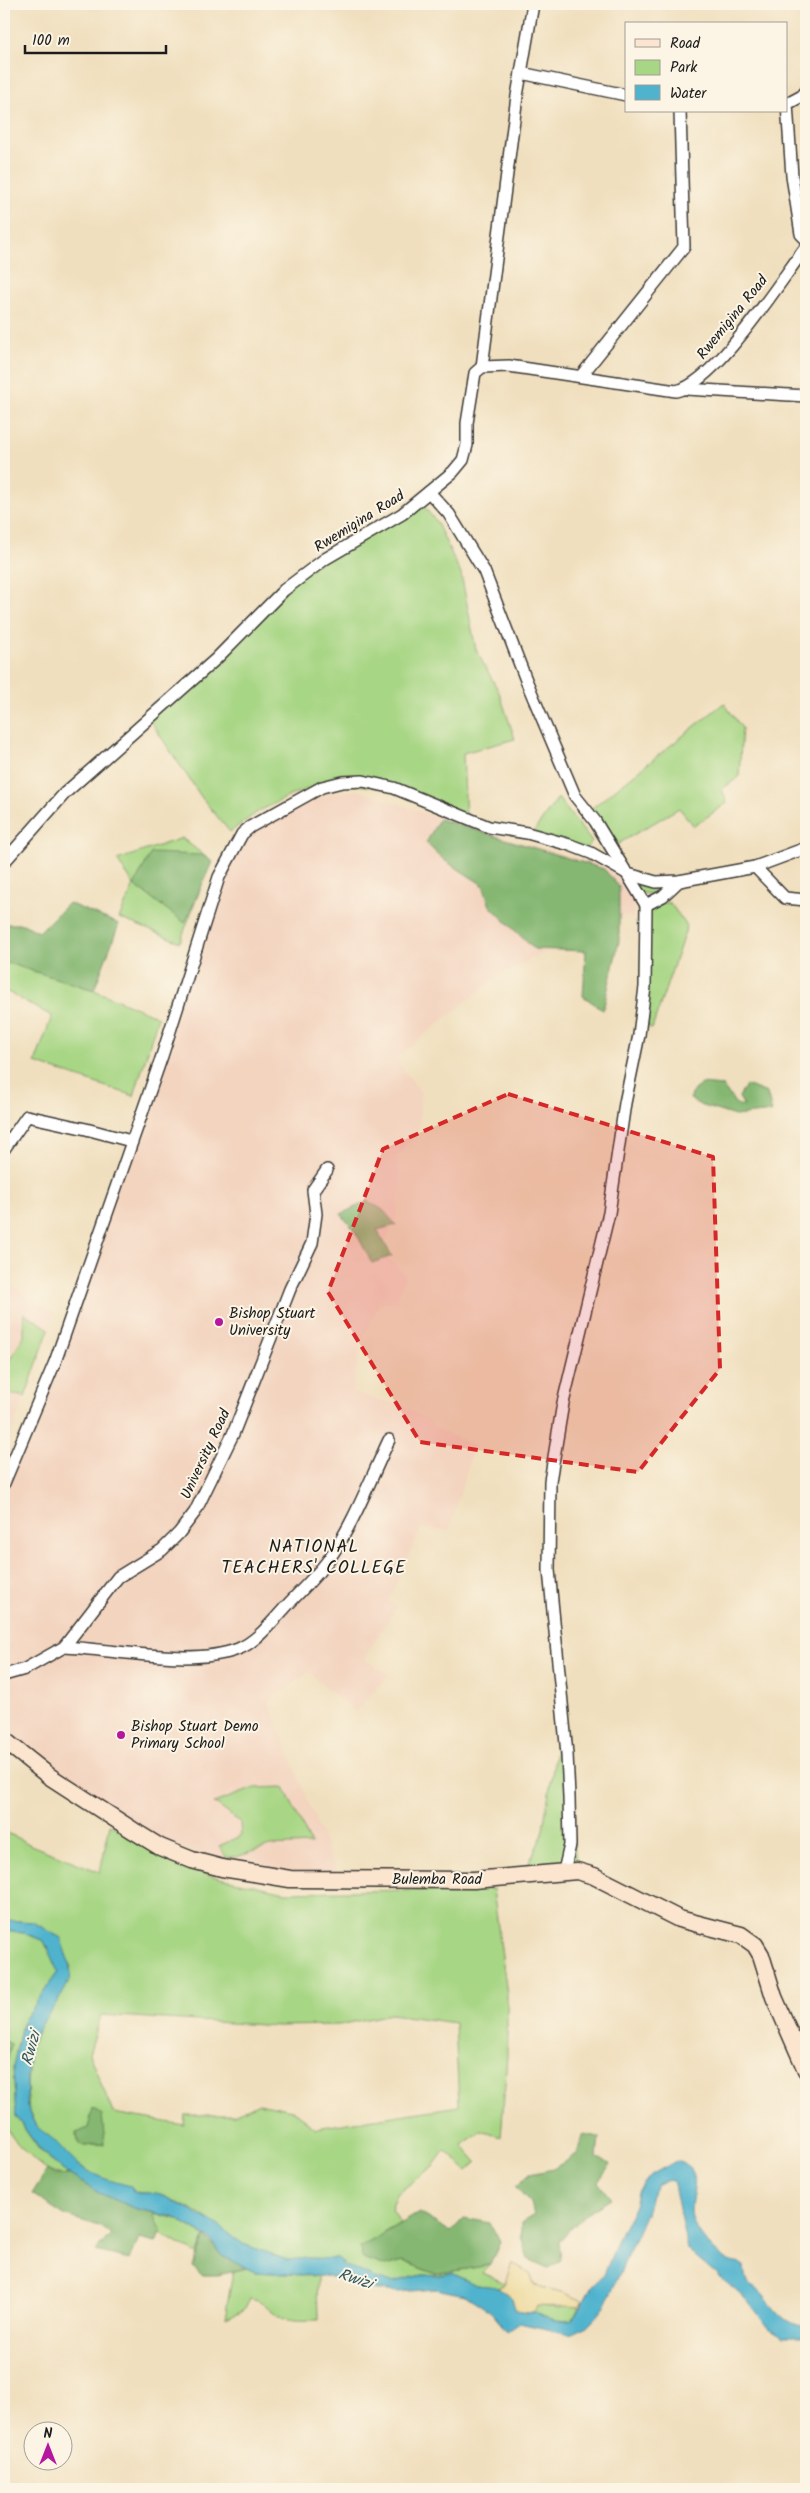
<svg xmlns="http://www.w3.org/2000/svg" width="810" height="2493" font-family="Kalam,sans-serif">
<rect width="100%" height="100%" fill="#fcf5e5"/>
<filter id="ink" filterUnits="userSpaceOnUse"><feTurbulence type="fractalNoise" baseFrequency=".02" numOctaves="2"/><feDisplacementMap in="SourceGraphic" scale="10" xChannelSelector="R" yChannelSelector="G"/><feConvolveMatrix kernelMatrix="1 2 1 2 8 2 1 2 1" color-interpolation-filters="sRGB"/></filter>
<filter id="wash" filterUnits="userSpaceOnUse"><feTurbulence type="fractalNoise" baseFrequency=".0096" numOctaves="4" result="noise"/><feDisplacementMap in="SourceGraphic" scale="20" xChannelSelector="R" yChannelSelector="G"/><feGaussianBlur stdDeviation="1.12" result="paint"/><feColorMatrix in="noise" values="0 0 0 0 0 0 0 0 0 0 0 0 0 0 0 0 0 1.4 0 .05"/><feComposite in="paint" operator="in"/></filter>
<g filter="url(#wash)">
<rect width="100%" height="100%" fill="#f0dfbe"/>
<!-- built -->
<g fill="#f3d4bf">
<path d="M357,790L452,822L597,864L617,872L628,882L634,898L633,917L622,916L500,974L395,1059L421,1092L419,1132L397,1157L401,1186L395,1222L381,1252L406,1275L396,1303H379L362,1340L352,1392L405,1407L429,1420L434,1427L474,1446L449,1531L421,1528L388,1601L396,1607L364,1659L389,1675L355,1712L309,1672L268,1701L340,1881L233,1868L145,1832L65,1777L4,1729V1495L227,863L244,838L277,814L332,793Z"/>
<path d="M4,1280L54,1313L4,1454Z"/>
</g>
<!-- green -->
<g fill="#a7d684" stroke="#627950" fill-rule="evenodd">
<path d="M419,501L436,521L461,574L476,650L499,692L515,739L463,753L466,820L391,789L331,782L296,793L259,811L230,832L202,798L147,716L238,632L277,589Z"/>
<path d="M724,703L742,728L739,777L722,789L727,803L694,826L679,808L606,851L582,816Z"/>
<path d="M558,798L592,842L586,848L531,835Z"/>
<path d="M182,838L211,861L180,942L119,918L134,885L117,860Z"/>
<path d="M631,882L656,887L658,890L649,894L641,893Z"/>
<path d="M653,902L670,903L687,926L652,1029L640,1020L642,911Z"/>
<path d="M7,962L94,990L158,1017L134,1096L35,1063L52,1016L4,990V967Z"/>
<path d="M24,1313L49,1329L25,1397L11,1394L6,1366L24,1336Z"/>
<path d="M559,1732L577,1867L524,1874L542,1835Z"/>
<path d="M284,1787L311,1844L270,1846L236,1857H226L219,1846L241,1836L240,1822L214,1803L255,1788Z"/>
<path d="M110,1824L140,1844L190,1868L219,1878L286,1892L493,1889L507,1994V2056L501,2137L481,2131L462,2145L477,2162L467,2171L445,2150L434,2165L397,2194L391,2210L401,2223L384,2232L386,2266L403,2261L435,2274L490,2265L482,2273L505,2283L498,2287L476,2285L452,2273L437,2276L423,2275L393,2282L377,2279L346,2266L337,2259L309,2258L287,2260L243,2244L199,2213L160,2194L133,2192L95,2175L76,2163L49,2137L38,2130L29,2112L27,2086L30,2047L71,1967L64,1953L61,1938L33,1922L4,1920V1831L33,1846L100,1872ZM391,2014L455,2023L459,2106L316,2128L292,2110L259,2103L235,2115H185L184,2125L113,2113L89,2054L101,2015L278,2026L339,2025ZM88,2128L105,2144L84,2146L78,2133Z"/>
<path d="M4,1931L24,1933L44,1941L58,1972L22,2023L13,2067L16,2117L40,2151L70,2175C52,2175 46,2171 33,2159C23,2149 11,2139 6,2126C0,2103 5,2067 11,2044L4,2041Z"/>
<path d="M154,2213L177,2219L205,2236L197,2254L159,2233Z"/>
<path d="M246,2268L255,2272L317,2276L318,2320C306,2320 289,2322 278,2315C267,2308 263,2300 250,2298L244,2310L225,2318L233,2271Z"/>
<path d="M565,2305L579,2307L572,2321L555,2320L534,2313L537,2306L559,2308Z"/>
</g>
<!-- forest -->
<g fill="#85b772" stroke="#506a47">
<path d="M439,819L604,869L619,887V941L603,1010L583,996L586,951L534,949L490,906L483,885L444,860L426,843Z"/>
<path d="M151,853L202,855L212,862L185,923L134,885Z"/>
<path d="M68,903L119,924L94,990L7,963L4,967V924H23L39,932Z"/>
<path d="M702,1084L722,1086L736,1104L744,1106L739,1097L746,1085L767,1093L772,1112L735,1116L700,1105L690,1099L694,1090Z"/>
<path d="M368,1201L383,1210L396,1225L377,1230L392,1256L372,1263L355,1231L341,1214Z"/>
<path d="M4,2041L11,2044L4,2070Z"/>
<path d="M93,2108L102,2115L105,2144L84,2146L78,2142L77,2133L88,2128Z"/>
<path d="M583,2134L599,2137L597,2158L611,2163L598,2182L611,2199L584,2215L559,2242L561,2260L548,2268L528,2259L521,2237V2223L534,2215L531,2203L516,2187L530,2174L553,2169L577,2154Z"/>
<path d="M47,2170L54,2175H70L99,2193L137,2209L154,2213L161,2230L156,2243L139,2239L130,2259L96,2251L111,2234L100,2226L66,2216L32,2194Z"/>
<path d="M419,2213L451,2232L464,2218L490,2223L500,2242L490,2265L435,2274L403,2261L386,2266L363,2258L359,2248Z"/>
<path d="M205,2236L222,2256L246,2268L218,2275H202L193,2267Z"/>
</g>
<!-- sand -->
<path fill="#eeda9e" stroke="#857b5d" d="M512,2263L530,2273L534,2285L565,2293L583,2301L579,2307C565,2305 552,2307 537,2306L534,2313L521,2312L515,2309L512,2298L498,2287L505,2283Z"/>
<!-- water -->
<path fill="#4fb3ce" stroke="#366875" d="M4,1920L33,1922L61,1938C63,1948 73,1969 70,1978C63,2001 37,2022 30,2048C27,2063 25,2097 29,2112C35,2129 42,2130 54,2140C61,2147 67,2155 75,2162C91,2176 111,2181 131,2186L133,2192C142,2195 151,2191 160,2194L215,2223L243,2244L287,2260L309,2258L337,2259L346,2266L377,2279L393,2282L423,2275L437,2276L452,2273L476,2285L498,2287L512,2298L515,2309L521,2312L534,2313L555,2320L572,2321L593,2285L604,2275L621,2232L635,2206L638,2191L651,2175L676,2161C711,2170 684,2199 693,2221C697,2233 717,2257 729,2261C735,2264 739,2262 744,2266C746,2293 752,2281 764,2296C776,2310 785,2326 806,2326V2337H784L769,2328L749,2302L687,2249L674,2184L670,2180L658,2184L651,2195L646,2213L605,2307L587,2326L570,2334L519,2323L507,2331L491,2312L465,2295L436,2289L398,2292L369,2289L333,2277L255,2272L222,2256L209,2238L174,2217L137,2209L99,2193L70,2175L41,2151L16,2117L13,2067L22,2023L58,1972L44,1941L24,1933L4,1931Z"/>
</g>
<g filter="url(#ink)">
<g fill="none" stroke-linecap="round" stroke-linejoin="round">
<!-- minor casing -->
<g stroke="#3c3934" stroke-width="14">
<g id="minor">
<path d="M521,73L626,95"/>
<path d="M806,91L802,96L787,104L792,176L801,234L806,239"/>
<path d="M482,367L517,96L533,4"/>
<path d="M581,376L684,247L680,111"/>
<path d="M686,389L806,396"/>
<path d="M429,492L449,514L484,571L526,680L575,796L595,821L646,905L645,987L639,1035L625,1103L609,1213L563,1403L550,1481L549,1570L567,1754L569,1797L570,1845L564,1871"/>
<path d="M4,862L65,793L216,659L284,590L325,559L402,514L453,472L463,460L467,445V423L475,373L482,367L509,366L676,391C716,383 780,281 806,247"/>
<path d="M755,867L785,898L806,900"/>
<path d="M646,905L663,896L679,881"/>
<path d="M4,1149L27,1116L86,1129L131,1141"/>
<path d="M4,1483L55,1362L162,1056L219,877L242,834L250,827L322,787L342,782L363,781L394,788L489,827L527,833L570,845L591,853L628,874L656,882L679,881L755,867L806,848"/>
<path d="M64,1647C113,1649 192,1667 238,1649C256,1642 270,1624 283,1610C298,1593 316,1577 329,1559C354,1523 370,1480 389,1440"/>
<path d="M4,1675L25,1669L64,1647L118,1577L162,1550L179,1533L195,1512L233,1434L290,1289L312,1243L316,1214L313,1190L327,1170"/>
</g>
</g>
<!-- secondary casing -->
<g stroke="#3c3934" stroke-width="19">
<path id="secondary" d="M4,1740L49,1776L134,1831L160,1847L192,1860L222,1868L290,1879L474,1880L577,1871L594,1876L679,1919L741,1935L755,1945L761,1955L774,1997L806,2070"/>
</g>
<!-- minor -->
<use href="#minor" stroke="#fff" stroke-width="11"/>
<!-- secondary -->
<use href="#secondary" stroke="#fce5cf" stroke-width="16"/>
</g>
</g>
<!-- marked area -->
<path fill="#d62828" fill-opacity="0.2" stroke="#d62828" stroke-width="4" stroke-dasharray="10 6" stroke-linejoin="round" d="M508,1094L713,1157L720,1369L638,1472L420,1442L328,1292L383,1149Z"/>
<!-- markers -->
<g fill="#b5179e" stroke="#fcf5e5" stroke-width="2">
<circle cx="219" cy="1322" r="5"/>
<circle cx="121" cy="1735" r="5"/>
</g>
<g text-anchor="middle" stroke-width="4" stroke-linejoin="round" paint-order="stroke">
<!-- street labels -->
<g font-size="15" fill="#1c1c1c" stroke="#fcf5e5">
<text transform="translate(732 317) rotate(-51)" y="5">Rwemigina Road</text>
<text transform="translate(359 521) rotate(-32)" y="5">Rwemigina Road</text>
<text transform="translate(205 1454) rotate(-65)" y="5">University Road</text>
<text x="437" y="1884">Bulemba Road</text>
</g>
<!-- poi labels -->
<g font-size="15" fill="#1c1c1c" stroke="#fcf5e5" text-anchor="start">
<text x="229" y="1318">Bishop Stuart<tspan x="229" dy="17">University</tspan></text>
<text x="131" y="1731">Bishop Stuart Demo<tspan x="131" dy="17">Primary School</tspan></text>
</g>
<!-- water labels -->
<g font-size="16" font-style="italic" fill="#305863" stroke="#fcf5e5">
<text transform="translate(30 2048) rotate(-75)" y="6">Rwizi</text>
<text transform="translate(356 2278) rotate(18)" y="6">Rwizi</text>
</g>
<!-- quarter labels -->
<g font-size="18" letter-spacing="1" fill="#1c1c1c" stroke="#fcf5e5">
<text x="314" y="1552">NATIONAL<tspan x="314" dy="21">TEACHERS' COLLEGE</tspan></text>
</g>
</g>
<!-- margin -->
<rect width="810" height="2493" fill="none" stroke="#fcf5e5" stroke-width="20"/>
<!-- legend -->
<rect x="625" y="22" width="162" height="90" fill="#fcf5e5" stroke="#a29e95"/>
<rect x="635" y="39" width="25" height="8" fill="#fce5cf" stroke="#a29e95"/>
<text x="670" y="48" font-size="15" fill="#1c1c1c">Road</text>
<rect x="635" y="60" width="25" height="15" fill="#a7d684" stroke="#a29e95"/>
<text x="670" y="72" font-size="15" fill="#1c1c1c">Park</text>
<rect x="635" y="85" width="25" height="15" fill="#4fb3ce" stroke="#a29e95"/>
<text x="670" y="98" font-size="15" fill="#1c1c1c">Water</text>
<!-- north arrow -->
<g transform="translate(48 2446)"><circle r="24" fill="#fcf5e5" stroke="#a29e95"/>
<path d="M0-4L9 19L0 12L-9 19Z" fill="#b5179e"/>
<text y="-8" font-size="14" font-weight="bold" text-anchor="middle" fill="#1c1c1c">N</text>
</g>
<!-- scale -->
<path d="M25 45v8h141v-8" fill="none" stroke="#1c1c1c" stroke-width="2.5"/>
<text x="32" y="45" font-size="15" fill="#1c1c1c" stroke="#fcf5e5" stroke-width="4" paint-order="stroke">100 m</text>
</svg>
